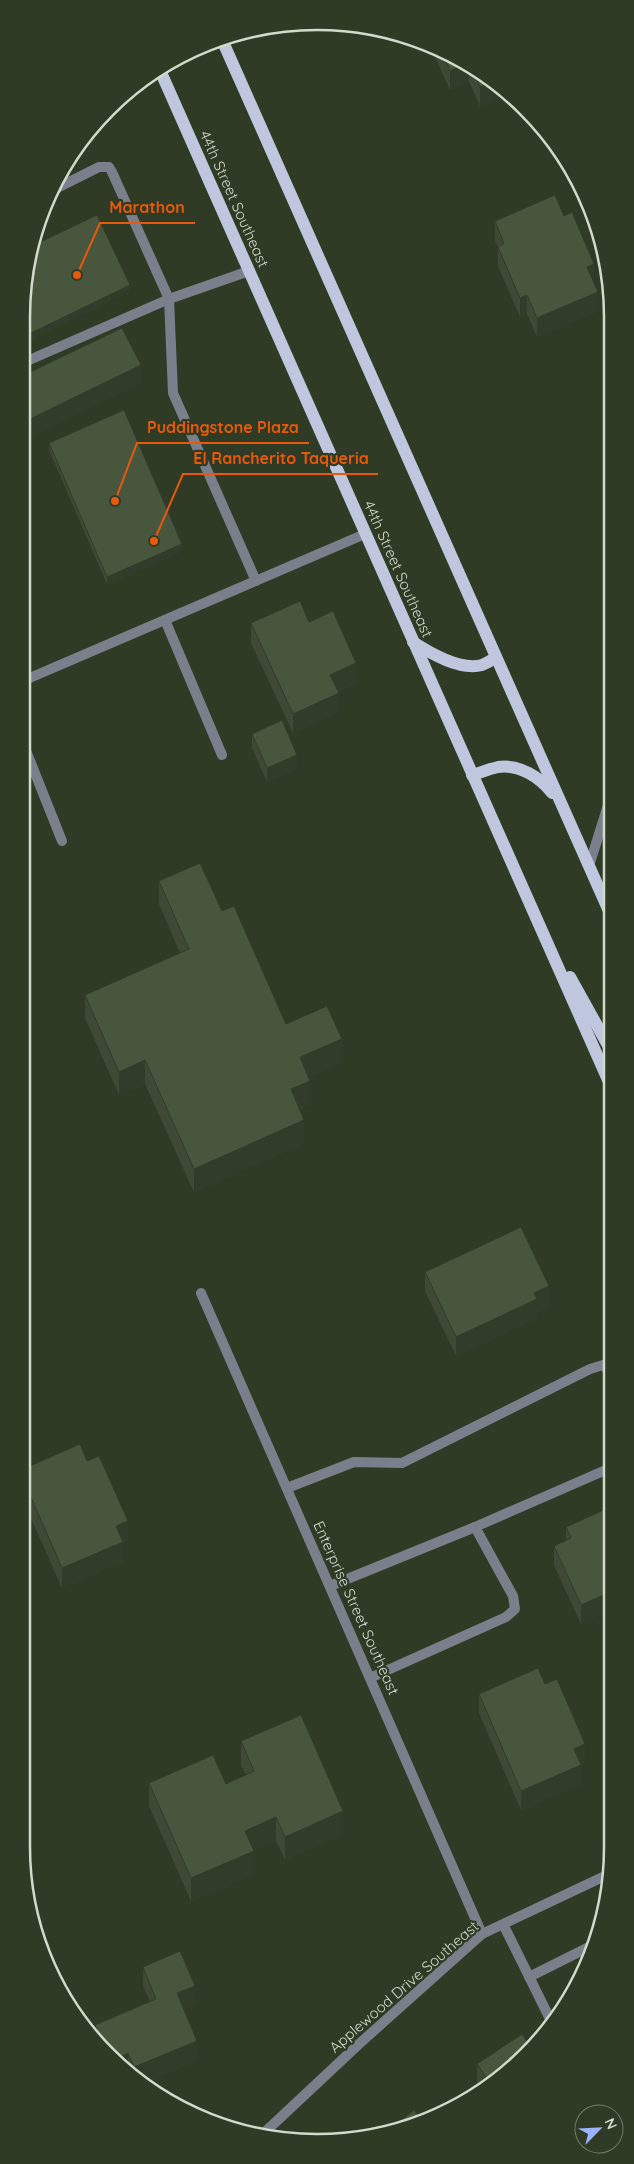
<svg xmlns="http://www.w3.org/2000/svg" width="634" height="2164" font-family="Quicksand,sans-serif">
<rect width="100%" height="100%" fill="#2f3b25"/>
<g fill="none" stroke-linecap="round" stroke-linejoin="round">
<!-- lane -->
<g stroke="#7b7f8b" stroke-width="10">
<path d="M57,188L99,167H109L112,172L169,299L173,393L256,581"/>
<path d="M27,361L169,299L249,271"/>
<path d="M165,620L222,755"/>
<path d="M25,680L365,534"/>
<path d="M25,748L62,841"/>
<path d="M589,866L609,802"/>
<path d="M287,1488L354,1462L402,1463L590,1369L603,1365L608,1370"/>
<path d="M330,1586L475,1527L608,1469"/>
<path d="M370,1678L506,1617L515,1609L513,1596L475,1527"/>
<path d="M504,1926L552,2023"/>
<path d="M529,1977L589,1947"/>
</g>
<!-- street -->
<g stroke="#7b7f8b" stroke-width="10">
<path d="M201,1293L482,1934"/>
<path d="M264,2133L359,2044L482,1934L607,1875"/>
</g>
<!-- primary -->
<g stroke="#bec7de" stroke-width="12">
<path d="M223,42L609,911"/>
<path d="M159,68L609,1082"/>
<path d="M413,642C430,653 460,671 482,665C487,663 492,660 496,657"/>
<path d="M472,775C480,773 489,769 498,767C519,764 540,777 552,793"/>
<path d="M570,977L609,1047"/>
</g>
</g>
<!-- wall -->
<g fill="#3e4a35">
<path d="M431,48L465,61L507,94L480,106L469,81L450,90Z"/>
<path d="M564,216L594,283L598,311L537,337L527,314L520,317L498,266V247L495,241V221Z"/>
<path d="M49,443L182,551L107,584L49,450Z"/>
<path d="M309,622L356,682L338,691L339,712L293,733L251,643V623Z"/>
<path d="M252,734L297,769L267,782L252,748Z"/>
<path d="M159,881L222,911L286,1024L342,1062L309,1077L310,1104L300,1109L304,1143L194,1192L145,1084L119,1095L85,1018V995L180,953L159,904Z"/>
<path d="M425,1272L549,1305L537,1311V1318L456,1356L425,1291Z"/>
<path d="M87,1461L128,1540L123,1542V1561L62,1588L22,1498L23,1469Z"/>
<path d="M608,1508V1612L581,1624L554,1565V1546L566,1540V1527Z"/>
<path d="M545,1684L585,1763L581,1765V1784L521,1810L479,1713V1694Z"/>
<path d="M241,1741L343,1834L285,1860L276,1841L253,1850L254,1874L191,1901L149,1806V1783L226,1784L246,1775L241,1765Z"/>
<path d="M143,1967L195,2005L184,2009L197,2060L146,2082L95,2042V2025L150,2001L143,1986Z"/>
<path d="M477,2064L497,2082L481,2089L477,2083Z"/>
</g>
<!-- shaded-wall -->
<g fill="#323c2b">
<path d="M467,63L469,64V81L450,90V71Z"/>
<path d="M492,81L507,94L480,106V87Z"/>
<path d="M594,264V283L587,267Z"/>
<path d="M130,285V292L27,342V335Z"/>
<path d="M598,292V311L537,337V318Z"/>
<path d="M527,295V314L520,317V298Z"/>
<path d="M141,365V384L26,440V421Z"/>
<path d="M182,544V551L107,584V577Z"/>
<path d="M356,663V682L330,694V675Z"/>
<path d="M339,693V712L293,733V714Z"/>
<path d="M297,755V769L267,782V768Z"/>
<path d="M342,1039V1062L300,1081V1057Z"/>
<path d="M145,1060V1084L119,1095V1072Z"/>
<path d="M310,1081V1104L291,1112V1089Z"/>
<path d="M304,1120V1143L194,1192V1169Z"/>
<path d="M549,1286V1305L537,1311V1318L456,1356V1337L534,1293Z"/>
<path d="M128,1521V1540L123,1542V1561L62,1588V1568L116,1526Z"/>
<path d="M608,1593V1612L581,1624V1605Z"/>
<path d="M585,1744V1763L581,1765V1784L521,1810V1791L574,1749Z"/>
<path d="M343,1811V1834L285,1860V1837Z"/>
<path d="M276,1817V1841L245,1854V1831Z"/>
<path d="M254,1851V1874L191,1901V1878Z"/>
<path d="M195,1986V2005L177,2012V1993Z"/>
<path d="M197,2041V2060L146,2082L134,2072V2067Z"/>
<path d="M128,2053V2068L116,2059Z"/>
</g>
<!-- building -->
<g fill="#48563e" stroke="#323c2b">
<path d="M442,52L465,61L467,63L450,71Z"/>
<path d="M470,65L492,81L480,87Z"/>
<path d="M555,195L564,216L572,212L594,264L587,267L598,292L537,318L527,295L520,298L498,247L504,244L495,221Z"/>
<path d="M97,215L130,285L27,335V260L32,246Z"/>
<path d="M122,328L141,365L26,421V374Z"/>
<path d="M124,410L182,544L107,577L49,443Z"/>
<path d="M300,601L309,622L333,611L356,663L330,675L339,693L293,714L251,623Z"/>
<path d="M282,720L297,755L267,768L252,734Z"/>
<path d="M200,863L222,911L234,906L286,1024L327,1006L342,1039L300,1057L310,1081L291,1089L304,1120L194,1169L145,1060L119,1072L85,995L189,949L159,881Z"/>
<path d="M521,1227L549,1286L534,1293L537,1299L456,1337L425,1272Z"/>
<path d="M80,1444L87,1461L99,1456L128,1521L116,1526L123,1542L62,1568L23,1479V1469Z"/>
<path d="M608,1508V1593L581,1605L554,1546L571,1538L566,1527Z"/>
<path d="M538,1668L545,1684L557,1679L585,1744L574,1749L581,1765L521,1791L479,1694Z"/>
<path d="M301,1715L343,1811L285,1837L276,1817L245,1831L254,1851L191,1878L149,1783L213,1755L226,1784L254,1771L241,1741Z"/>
<path d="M180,1951L195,1986L177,1993L197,2041L134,2067L128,2053L116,2059L105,2050L95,2025L156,1999L143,1967Z"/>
<path d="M522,2034L530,2046L497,2082L491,2085L477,2064Z"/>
<path d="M414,2110L421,2119L394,2133L384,2134Z"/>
</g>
<g text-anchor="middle" stroke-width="4.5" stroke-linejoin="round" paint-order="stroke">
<!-- street labels -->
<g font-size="15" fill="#d2dacc" stroke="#2f3b25">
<text transform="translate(234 199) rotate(66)" y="5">44th Street Southeast</text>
<text transform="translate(398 569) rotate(66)" y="5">44th Street Southeast</text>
<text transform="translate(356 1608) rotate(66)" y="5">Enterprise Street Southeast</text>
<text transform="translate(404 1987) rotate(-41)" y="5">Applewood Drive Southeast</text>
</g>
</g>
<!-- crop -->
<path d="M0 0H634V2164H0ZM317 30H317A287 287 0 0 1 604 317V1847A287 287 0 0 1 317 2134H317A287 287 0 0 1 30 1847V317A287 287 0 0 1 317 30Z" fill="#2f3b25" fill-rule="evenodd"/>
<path fill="none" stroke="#d2dacc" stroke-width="2.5" d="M317 30H317A287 287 0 0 1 604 317V1847A287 287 0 0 1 317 2134H317A287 287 0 0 1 30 1847V317A287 287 0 0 1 317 30Z"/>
<!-- callouts -->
<path fill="none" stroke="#e8590c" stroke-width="2" d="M77 275L100 223H195M115 501L137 443H309M154 541L183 474H378"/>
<g fill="#e8590c" stroke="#2f3b25" stroke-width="2">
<circle cx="77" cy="275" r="5"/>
<circle cx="115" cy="501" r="5"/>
<circle cx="154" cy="541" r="5"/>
</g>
<g font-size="16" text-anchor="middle" font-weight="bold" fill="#e8590c" stroke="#2f3b25" stroke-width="4.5" stroke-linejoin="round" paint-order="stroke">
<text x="147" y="213">Marathon</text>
<text x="223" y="433">Puddingstone Plaza</text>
<text x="281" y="464">El Rancherito Taqueria</text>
</g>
<!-- north arrow -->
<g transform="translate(599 2129) rotate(66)"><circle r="24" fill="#2f3b25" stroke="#707b68"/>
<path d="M0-4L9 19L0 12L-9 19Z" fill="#9cb4fd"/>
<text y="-8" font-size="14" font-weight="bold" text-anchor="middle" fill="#d2dacc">N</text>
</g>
</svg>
